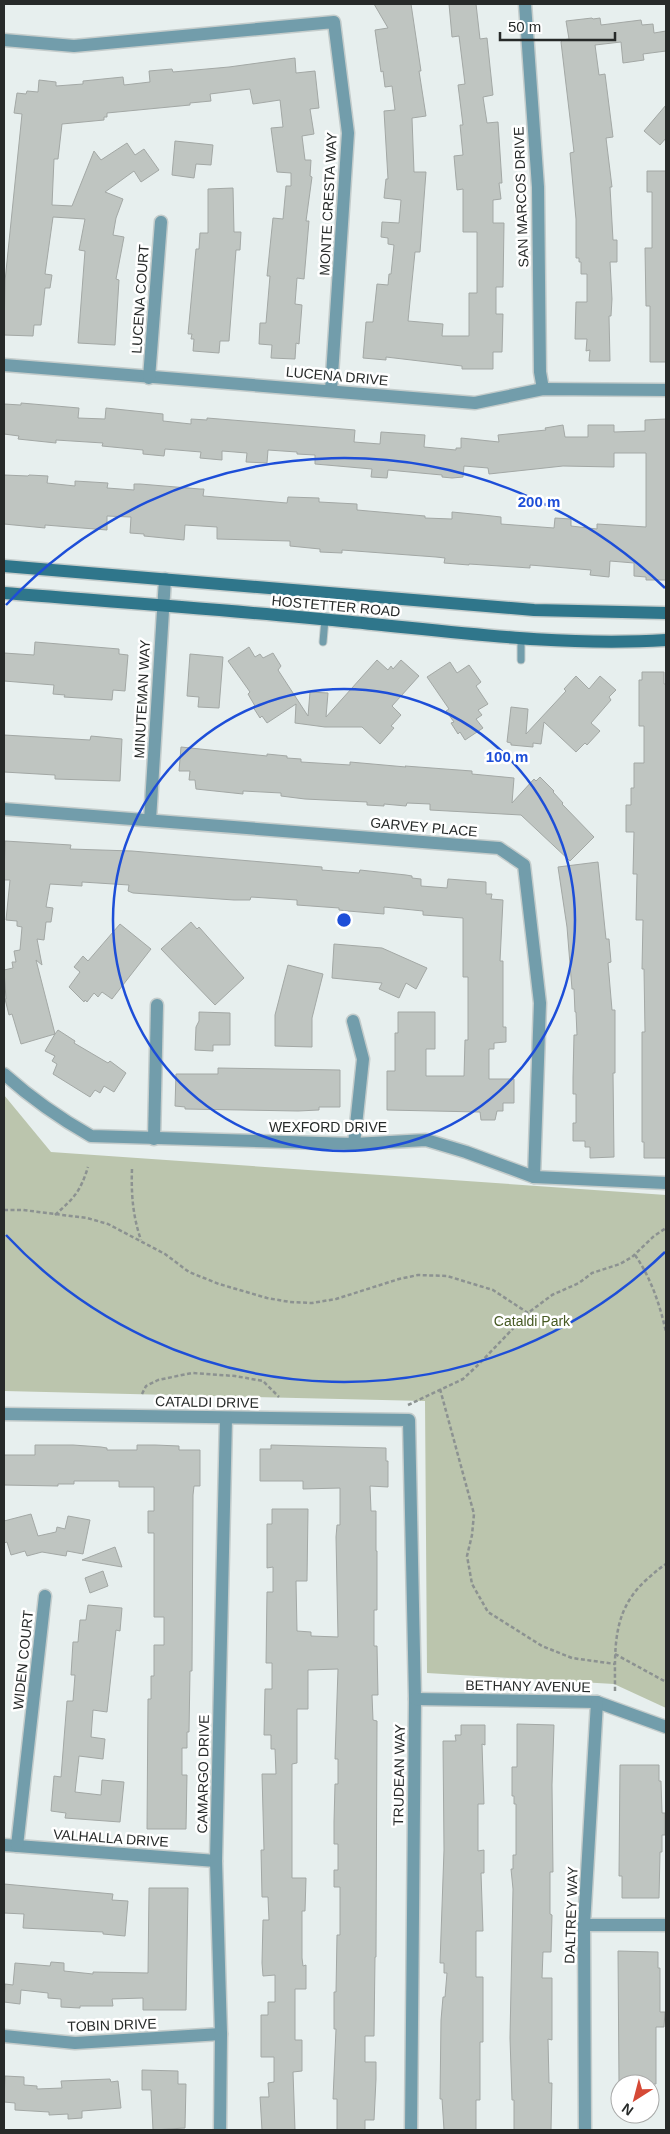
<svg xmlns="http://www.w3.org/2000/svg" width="670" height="2134" font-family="Helvetica,sans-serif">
<rect width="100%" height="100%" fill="#e7efee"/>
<!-- green -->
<path fill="#bbc5ad" d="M4,1095L51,1152L666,1195V1708L614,1684L427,1673L425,1401L4,1391Z"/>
<!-- building -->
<g fill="#bfc5c1" stroke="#a3a8a5">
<path d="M374,4H411L421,71H419L426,116L412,118L414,172H426L420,252H415L408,321L443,324L442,336H469V293H477V232H463V189L457,190L454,156L463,155L460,125H463L458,85L465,84L459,36L452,37L449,4H476L480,39L487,38L493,95L483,97L487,123L498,122L502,183H499L501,199L493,200V223H504L503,287H496V314H503L502,352H493V369H462V366L386,357V360L363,358L366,322H373L377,284L388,285L389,274H391L394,245L388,244V238L381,237L382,222L399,223L401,200L384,198L386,179H388L384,111L395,110L392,86L385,87L383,71L381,72L375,30L388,28Z"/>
<path d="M592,18L593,19L600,18L601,25L641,20L642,25L653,24L654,33L666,31V51L643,54L644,60L623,63L621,42L595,45L599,75L605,74L613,137L606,138L612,187H610L613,240H617V262H610L612,299L611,316H609L610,361H589L590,350L586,351L587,339H575L576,302H587V274H581V262H579V258H576V219L570,153L574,152L561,42L562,40L569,39L566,21Z"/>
<path d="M295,58L296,73L315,71L319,108L310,109L314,134L302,136L305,160H311L310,176L312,177L306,221H309L304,279L297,278L295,304L302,305L299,344L296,343L295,359L271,358L272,345L259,344L260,323H266L270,276H267L273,218L283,219L286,186H291V173L277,172L271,128L283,127L280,100L253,104L250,89L210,94L211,101L190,103V105L107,113V117H104V120L62,124L58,159H54L52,205L72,206L94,151L101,160L127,143L135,155L144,149L159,170L141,182L134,171L105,192L123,199L116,218L113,235L124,237L116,279L119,280L115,345L78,343L85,251L79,250L85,219L53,217L45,274L52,275L50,288H45L41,325H34L33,336L4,335L5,281L22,114L14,113L17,93L26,94L27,91L38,92L39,80L56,82V86L83,84V81L123,77L124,85L150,82L149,71L172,69L173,72L229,67Z"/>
<path d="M666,105V138L660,145L644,131Z"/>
<path d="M175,141L213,145L211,165L196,164L194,178L172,175Z"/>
<path d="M647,171H666V362H650V306H646L645,248H652V192H647Z"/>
<path d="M233,188L234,232H241L240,250H236L229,341H220L219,353L193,351L194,339H191L192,334H188L196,249H199L200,233H208V189Z"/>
<path d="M21,403L79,408L78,418L105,419L106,408L163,414V421L191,424V419L207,420V418L355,430L354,442L380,444L381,432L425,435L424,447L456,450V448H461V438L499,442L498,435L546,430L545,428L563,425L565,437H588V425H614V432L645,431V420L666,419V580H646V577L634,576V563L610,561L609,577L590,575L591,570L530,565V568L469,564V565L444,563L445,558L436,557L342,550V553L320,552V549L290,546V541L217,539V527L185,525L184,540L144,536V534L130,533L131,517L107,516V530L45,525V528L4,524V475L28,476L29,475L48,476L47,483L75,486V481L108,483L107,488L134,490V484H140L200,489H204L203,496L287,503L288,497L319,498V502L357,504V510L425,516V518L452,519V512L483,515L501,517V524L554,528L555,518L571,519V526L597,529V524L646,527V453H614V467L563,466L489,474L488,468L464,466L463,477L452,478L442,477V475L388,470L387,478L371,477L372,469L315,464V455L297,454V452L268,450L267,463L246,462L247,453L222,451V460L200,458L201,452L165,449L164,456L143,454V450L102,446L103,443L56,440V443L18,439L19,436L4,434V404L21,405Z"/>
<path d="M35,642L119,649V654L128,655L125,691L113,690L112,700L64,697L65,695L53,694L54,685L4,681V653L34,655Z"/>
<path d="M249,647L255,657L260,654L263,658L273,653L281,666L278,670L308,716L310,692L328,693L326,717L377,660L388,670L391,666L393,669L401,660L419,676L392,706L401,715L391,726L394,728L380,744L362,727H325L295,723L296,704L267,723L262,716L260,718L253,707L255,706L248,694L250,692L228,661Z"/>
<path d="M190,654L223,657L219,708L198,707L199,697L187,696Z"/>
<path d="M450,662L457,673L469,665L481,682L476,686L488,704L478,710L482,715L476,719L483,728L465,740L460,732L458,734L451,723L454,722L446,711L449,709L427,677Z"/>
<path d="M642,672H664V684H666V1158H644V1142H642V1032H645L644,969H642L643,920H636L637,874H633L634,832H626V805H631V788H634V763H644V726H639V680H642Z"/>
<path d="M576,676L589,689L600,676L616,690L609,697L611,700L591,723L600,731L587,745L585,743L576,752L544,722L541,744L533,743V747L511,745V743L507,742L511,707L528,709L526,734L566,691L564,689Z"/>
<path d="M4,735L90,740L91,736L122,739L120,781L55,779V775L4,772Z"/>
<path d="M181,747L267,756V754L287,756V758L301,759V762L350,765V762L406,767L405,766L472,771V774L514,778L512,803L534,779L536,781L540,777L554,791L553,792L563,803L562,804L594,837L570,861L521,815L430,810V804L407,803L406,806L384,804V806L367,805V802L305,799L281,796V793L243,791V794L196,789L195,780H189L190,771H179Z"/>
<path d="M5,841L71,845L70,849L132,851L322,867V870L359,873L360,870L406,875L412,876V878L421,879V886L447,888L448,879L486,882V894H492L491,899L503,900L500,961H503V1027H506V1042L494,1043V1049H489V1079H514V1103H503V1111H497L495,1120H481L480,1112L387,1110V1071H395V1033H398V1012H435V1049H426V1076H464L465,1040H468V977H463V918L423,915V911L384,907V914L348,911L339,910V908L297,905V900L251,897L250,900H234L133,893L128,891L129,885L82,882V886L50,884L46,907L53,908L51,922H46L44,940L37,939L42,965L36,960L55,1034L58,1030L75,1041L74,1043L108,1063L110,1061L126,1073L114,1092L104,1086L100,1093L95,1090L90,1097L53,1074L57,1064L52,1061L55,1056L45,1051L55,1034L21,1044L12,1014L9,1015L5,999H6L4,970L13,968L12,962H16L14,951L20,950L22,927L17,926V921L6,920L10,880H4Z"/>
<path d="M598,862L606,939H609L611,962L608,963L612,1010H615V1073H613L614,1157L590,1158V1147H585V1141H573V1123H576V1094H573V1078L574,1035H577L576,1012H575L574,989H572L567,927L558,867Z"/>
<path d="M191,922L197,929L199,927L244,978L215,1005L161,949Z"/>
<path d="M120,924L151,949L112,999L102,992L98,997L94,993L87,1002L85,1000L84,1002L69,987L80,972L74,967L83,956L88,961Z"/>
<path d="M334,944L382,948L427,968L416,989L406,983L399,998L379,989L382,983L332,978Z"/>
<path d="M288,965L323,974L312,1018V1047L275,1046V1015Z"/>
<path d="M199,1012L230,1013V1045H213V1051L195,1050L196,1027L199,1021Z"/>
<path d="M218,1068L340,1070V1107H319V1110L298,1111L185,1109V1107L175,1106L176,1074H218Z"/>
<path d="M35,1445H73L101,1447L107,1448V1450H137V1445H155L179,1446V1450H200V1486H194L193,1495L192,1671H190L189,1732H187V1748H182V1775H187L186,1829H147L148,1699H151V1676H154V1645H164V1617H154V1533H148V1511H154V1487H119V1481H74V1484H58V1486L4,1485V1455H35Z"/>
<path d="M271,1445L386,1448V1461H388V1487L370,1486L371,1511H376V1551H377V1610H374V1646H377L378,1695H372L373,1720L377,1721L376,1957H375L374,2036H365V2062H376V2079L374,2120H365V2130H337V2099H333L336,2029H334V1992H336L337,1935H340V1887H334V1870H338V1844H334V1822L335,1784H338V1759H335L338,1669L308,1670V1709H297V1763L292,1764V1878H306L305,1911H302V1958L303,1966L306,1965V1989H295V2040H302V2071L293,2072L295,2130H262L260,2097H269L268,2083L274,2082V2057H261V2015H268V2002H275V1975L263,1976L262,1963L263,1920H269L268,1897H262L261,1850H264L262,1774H276L275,1749H271V1735H264L265,1689H272V1663H266L267,1592H273V1567L267,1568V1524H272V1509H308L307,1581H296L297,1631L311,1632V1636L338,1637L336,1537L337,1525H340V1488L303,1489V1481H260V1449H271Z"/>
<path d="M31,1514L38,1536L56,1532L57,1527L65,1529L68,1516L90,1520L83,1554L67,1551L66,1556L42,1552L27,1556L25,1551L11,1555L7,1542L4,1543V1521Z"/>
<path d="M115,1547L122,1567L82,1560Z"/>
<path d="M103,1571L108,1586L90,1593L85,1578Z"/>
<path d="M88,1605L122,1608L120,1631L116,1630L107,1712L93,1710L91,1737L105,1739L103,1759L79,1756L75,1792L101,1795L102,1780L124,1782L120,1822L65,1818L66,1813L51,1811L54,1776L61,1777L67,1701H73L75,1675H71L73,1642H78L80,1620H86Z"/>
<path d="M517,1724L554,1725L552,1785L553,1872H550V1914L552,1915L551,1952H543L542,1978H552V2040L548,2039L549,2083H552L551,2130H514V2100H512L510,2038L513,1889L511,1869H513V1855H516V1804H514V1796H512V1767H517Z"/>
<path d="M461,1725H485V1745L482,1744L484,1804H478V1851L484,1850V1873H481L483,1931H476V1977H483V2042H480V2100H476V2130H444L442,2099H440L441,2020L443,1997H445L447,1973H444V1963H440L444,1850L443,1741H456L455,1735H461Z"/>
<path d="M620,1765H659V1781H661L662,1813H665V1835H662V1852H660L659,1898H622V1876H619Z"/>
<path d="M4,1884L113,1894L112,1900L128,1901L125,1936L103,1934V1932L23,1928L24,1914L4,1913Z"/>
<path d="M149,1888H188L186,2010H143V1998L112,1999L113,2006H80V2008L61,2007V1999L48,1998V1993L21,1990L20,2004L4,2002L5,1984L13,1985L15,1963L50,1966L51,1962L64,1963V1971L93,1974V1972L148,1973Z"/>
<path d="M618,1951L658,1952V1968H660V2012H665L664,2027H656V2084H619Z"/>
<path d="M142,2070L178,2071V2084H186L185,2128L153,2130L151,2090H142Z"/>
<path d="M5,2076L24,2077V2085L37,2086V2089L62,2088L61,2081L110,2079L111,2082L118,2081L121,2108L82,2111V2118L68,2119V2114L49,2115V2112L15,2110V2103L4,2102Z"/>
</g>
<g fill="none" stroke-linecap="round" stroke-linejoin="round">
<!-- service casing -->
<g stroke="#c4cccb" stroke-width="9">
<g id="service">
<path d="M521,638V660"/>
<path d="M323,642L325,619"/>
</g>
</g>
<!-- minor casing -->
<g stroke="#c4cccb" stroke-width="15">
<g id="minor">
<path d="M525,4L538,187L540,372L543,389"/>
<path d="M4,40L74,46L334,22L348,133L331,390"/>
<path d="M4,365L475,403L543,389L666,390"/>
<path d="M149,378L161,222"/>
<path d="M4,809L499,848L524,865L540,1003L534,1177"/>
<path d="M150,820L165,579"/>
<path d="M353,1021L363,1059L354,1144"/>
<path d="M4,1074C31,1098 59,1118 91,1136L354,1144L426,1140L466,1152L534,1177L666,1183"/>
<path d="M154,1139L157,1005"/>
<path d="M4,1414L409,1420L415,1699L411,2130"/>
<path d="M415,1699L597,1702L666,1727"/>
<path d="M4,1845L216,1861"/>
<path d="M17,1846L45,1596"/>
<path d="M584,1925H666"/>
<path d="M4,2036L75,2043L221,2034"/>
<path d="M220,2130L221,2034L216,1861L226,1418"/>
<path d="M585,2130L584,1925L597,1702"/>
</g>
</g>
<!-- secondary casing -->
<g stroke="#c4cccb" stroke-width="15">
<g id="secondary">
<path d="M4,566L534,610L666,613"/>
<path d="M4,593C117,602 230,610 342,621C449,631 559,647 666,640"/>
</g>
</g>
<!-- path -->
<g stroke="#8c9291" stroke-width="2.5" stroke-dasharray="4 2.5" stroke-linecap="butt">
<path d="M132,1169C131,1194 133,1217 141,1240"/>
<path d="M4,1210H23L87,1218L108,1224L165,1254L189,1272L219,1284L267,1298L290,1302L312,1303L336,1299L399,1279L418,1275L447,1276L493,1290L528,1313"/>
<path d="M55,1215C75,1197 80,1192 88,1167"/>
<path d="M635,1255C651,1278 660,1305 666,1332"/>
<path d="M440,1389L474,1514L472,1535L467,1556L472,1584L488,1612L542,1646L572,1658L615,1664"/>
<path d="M142,1394L146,1386L158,1380L192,1373L235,1376L263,1381L279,1397"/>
<path d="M408,1405L463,1379L478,1365L528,1313L552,1295L579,1283L592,1273L620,1264L632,1257L654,1236L666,1228"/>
<path d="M615,1654L666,1682"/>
<path d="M615,1691C615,1648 612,1612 645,1581C652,1575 658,1569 666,1564"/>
</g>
<!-- service -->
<use href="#service" stroke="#729dab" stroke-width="7"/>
<!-- minor -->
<use href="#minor" stroke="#729dab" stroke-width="12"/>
<!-- secondary -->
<use href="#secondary" stroke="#2f768b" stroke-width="12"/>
</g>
<!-- distance rings -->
<g fill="none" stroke="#1d4ed8" stroke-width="2.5">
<circle cx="344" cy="920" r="231"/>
<path d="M665 1252A462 462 0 0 1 6 1235M6 605A462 462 0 0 1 665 588"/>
</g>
<g text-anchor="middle" stroke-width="5" stroke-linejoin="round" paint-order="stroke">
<!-- street labels -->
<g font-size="14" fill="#272a29" stroke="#fff">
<text transform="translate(521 197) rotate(-92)" y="5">SAN MARCOS DRIVE</text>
<text transform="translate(328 204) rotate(-87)" y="5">MONTE CRESTA WAY</text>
<text transform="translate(140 299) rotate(-86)" y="5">LUCENA COURT</text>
<text transform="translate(337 376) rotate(5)" y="5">LUCENA DRIVE</text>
<text transform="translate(336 606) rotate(5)" y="5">HOSTETTER ROAD</text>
<text transform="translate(142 699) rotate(-87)" y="5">MINUTEMAN WAY</text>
<text transform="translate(424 827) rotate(5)" y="5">GARVEY PLACE</text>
<text x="328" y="1132">WEXFORD DRIVE</text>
<text transform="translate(207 1402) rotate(1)" y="5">CATALDI DRIVE</text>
<text transform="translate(23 1660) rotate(-84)" y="5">WIDEN COURT</text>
<text transform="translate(528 1686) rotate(1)" y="5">BETHANY AVENUE</text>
<text transform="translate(203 1774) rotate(-89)" y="5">CAMARGO DRIVE</text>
<text transform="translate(399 1775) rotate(-89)" y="5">TRUDEAN WAY</text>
<text transform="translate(111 1838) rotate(4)" y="5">VALHALLA DRIVE</text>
<text transform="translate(571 1915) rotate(-88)" y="5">DALTREY WAY</text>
<text transform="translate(112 2025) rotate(-2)" y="5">TOBIN DRIVE</text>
</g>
<!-- park labels -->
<g font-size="14" fill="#475a24" stroke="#fff">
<text x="532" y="1326">Cataldi Park</text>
</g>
</g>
<circle cx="344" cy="920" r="8" fill="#1d4ed8" stroke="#fff" stroke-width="2.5"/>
<g font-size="15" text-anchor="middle" font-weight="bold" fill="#1d4ed8" stroke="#fff" stroke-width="5" stroke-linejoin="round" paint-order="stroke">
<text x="539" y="507">200 m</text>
<text x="507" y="762">100 m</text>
</g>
<!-- border -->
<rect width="670" height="2134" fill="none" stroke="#272a29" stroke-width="10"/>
<!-- north arrow -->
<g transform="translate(635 2099) rotate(216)"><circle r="24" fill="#ffffff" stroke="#a9aaa9"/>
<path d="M0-4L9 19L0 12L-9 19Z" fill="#d54936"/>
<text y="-8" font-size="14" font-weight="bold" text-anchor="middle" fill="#272a29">N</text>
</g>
<!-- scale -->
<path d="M500 32v8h115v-8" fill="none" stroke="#272a29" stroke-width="2.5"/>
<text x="508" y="32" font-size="15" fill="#272a29" stroke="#ffffff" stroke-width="4" paint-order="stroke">50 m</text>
</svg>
